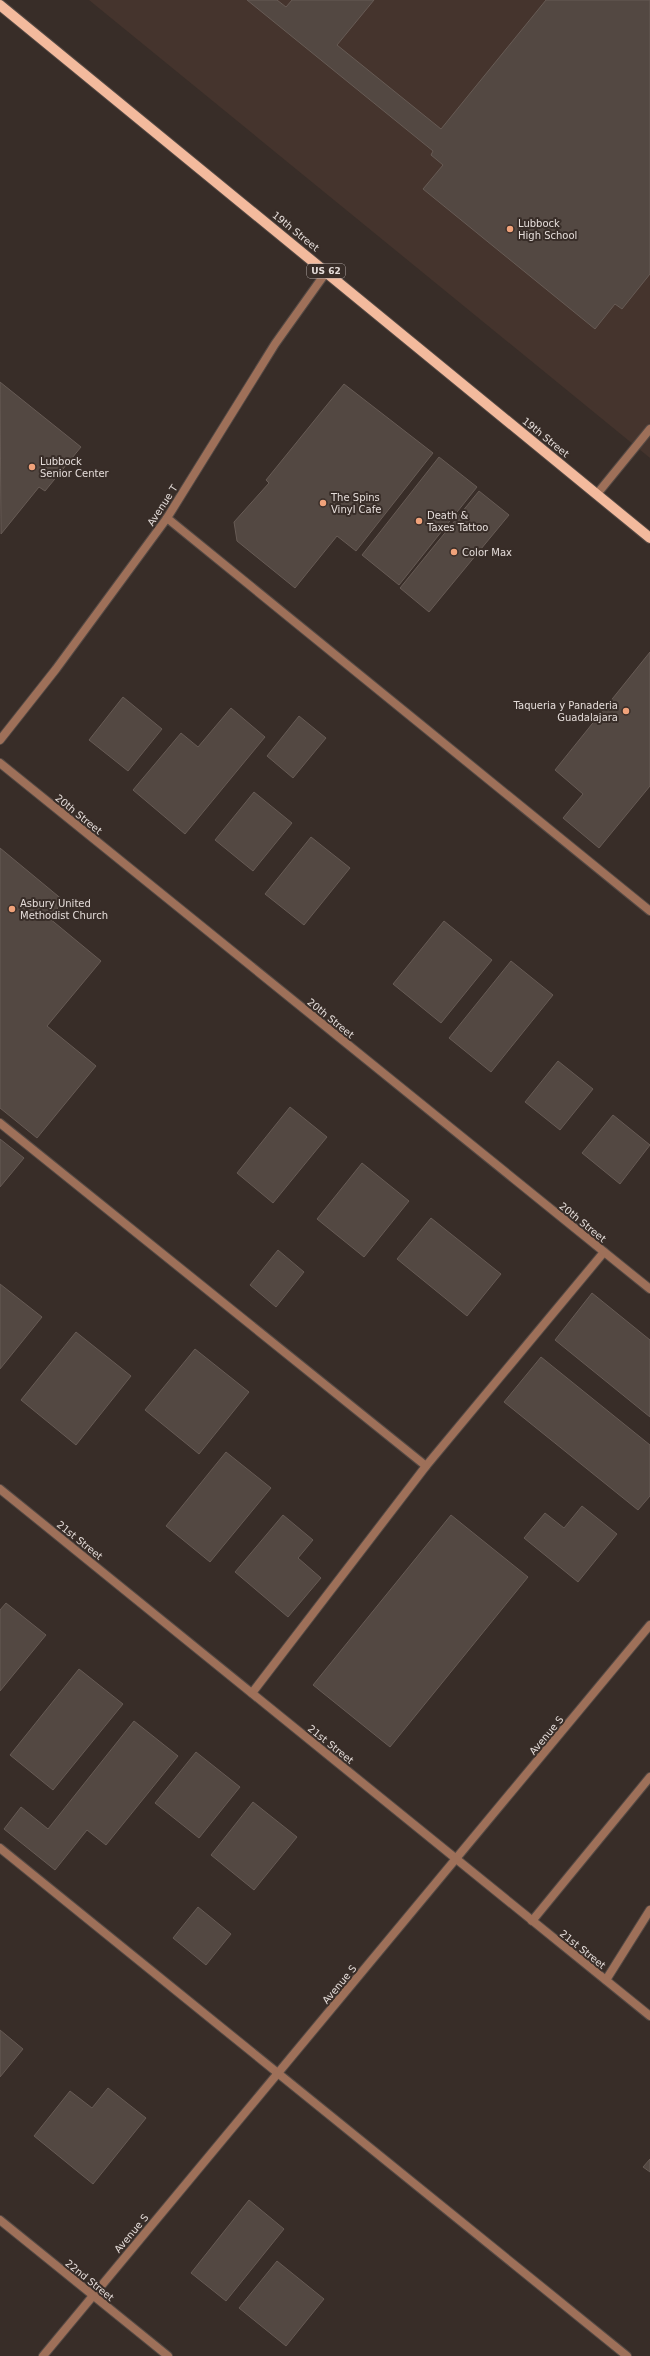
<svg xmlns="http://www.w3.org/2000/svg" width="650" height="2356" font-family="'DejaVu Sans',sans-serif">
<rect width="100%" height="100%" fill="#382d28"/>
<!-- built -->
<path fill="#45342d" d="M89,0H650V458Z"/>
<!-- building -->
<g fill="#534842" stroke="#675b55">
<path d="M247,0H277L286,7L292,0H374L337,45L441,129L546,0H650V274L622,309L615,304L595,329L423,189L443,165L431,155L433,151Z"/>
<path d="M0,382L81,447L45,491L39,487L1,534Z"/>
<path d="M344,384L433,453L356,551L337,536L295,588L237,541L234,522L269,483L266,480Z"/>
<path d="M439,457L477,487L399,585L362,555Z"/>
<path d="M479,491L509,515L429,612L400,588Z"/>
<path d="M650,652V786L599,848L563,818L583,794L555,770Z"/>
<path d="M123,697L162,729L128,771L89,740Z"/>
<path d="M231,708L265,737L185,834L133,790L181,733L198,747Z"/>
<path d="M299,716L326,738L293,778L267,756Z"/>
<path d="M254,792L292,823L253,871L215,840Z"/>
<path d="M311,837L350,868L304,925L265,894Z"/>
<path d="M0,848L64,901L49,918L101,961L47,1026L96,1066L37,1138L0,1108Z"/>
<path d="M444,921L492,960L441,1023L393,984Z"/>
<path d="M511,961L553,995L491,1072L449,1038Z"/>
<path d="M558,1061L593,1089L560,1130L525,1102Z"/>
<path d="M290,1107L327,1137L273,1203L237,1173Z"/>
<path d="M613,1115L650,1145L620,1184L582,1153Z"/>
<path d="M0,1139L24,1158L0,1187Z"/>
<path d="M362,1163L409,1201L364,1257L317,1219Z"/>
<path d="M431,1218L501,1274L467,1316L397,1259Z"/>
<path d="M278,1250L304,1272L276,1307L250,1285Z"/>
<path d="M0,1284L42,1317L0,1369Z"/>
<path d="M592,1293L650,1340V1417L555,1340Z"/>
<path d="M76,1332L131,1376L76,1445L21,1400Z"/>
<path d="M195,1349L249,1392L199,1454L145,1410Z"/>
<path d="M541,1357L650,1445V1496L638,1510L504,1402Z"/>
<path d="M226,1452L271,1488L210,1562L166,1526Z"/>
<path d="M582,1506L617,1534L578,1582L524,1538L545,1513L564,1528Z"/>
<path d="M283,1515L313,1540L298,1558L321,1578L288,1617L235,1572Z"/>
<path d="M451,1515L528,1577L390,1747L313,1685Z"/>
<path d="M6,1603L46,1635L0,1691V1610Z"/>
<path d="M79,1669L123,1704L53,1790L10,1755Z"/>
<path d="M134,1721L178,1756L106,1845L87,1830L55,1870L4,1829L21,1807L48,1829Z"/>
<path d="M196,1752L240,1787L199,1838L155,1803Z"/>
<path d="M253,1802L297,1837L254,1890L211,1855Z"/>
<path d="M198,1907L231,1934L206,1965L173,1938Z"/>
<path d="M0,2030L23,2049L0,2077Z"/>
<path d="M108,2088L146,2118L93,2184L34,2136L70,2091L92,2108Z"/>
<path d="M650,2159V2172L643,2167Z"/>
<path d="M249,2200L284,2229L226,2301L191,2273Z"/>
<path d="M277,2261L324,2299L286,2346L239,2308Z"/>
</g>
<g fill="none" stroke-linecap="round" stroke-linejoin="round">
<!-- service casing -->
<g stroke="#544944" stroke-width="10">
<g id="service">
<path d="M597,494L650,429"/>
<path d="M167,518L650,911"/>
<path d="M0,1123L426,1466"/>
<path d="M252,1693L426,1466L604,1252"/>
<path d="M0,1848L627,2356"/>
<path d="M532,1921L650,1777"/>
<path d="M606,1980L650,1910"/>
</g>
</g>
<!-- minor casing -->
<g stroke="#544944" stroke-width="10">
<g id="minor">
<path d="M0,763L650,1289"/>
<path d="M0,1489L650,2016"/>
<path d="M0,2220L168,2356"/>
</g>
</g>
<!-- tertiary casing -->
<g stroke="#544944" stroke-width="10">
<g id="tertiary">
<path d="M0,740L56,669L167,518L275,344L327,271"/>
<path d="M43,2356L650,1625"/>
</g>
</g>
<!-- primary casing -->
<g stroke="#544944" stroke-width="12">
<path id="primary" d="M0,5L650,538"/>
</g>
<!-- service -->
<use href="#service" stroke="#9e7059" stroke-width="8"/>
<!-- minor -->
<use href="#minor" stroke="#9e7059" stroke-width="8"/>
<!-- tertiary -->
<use href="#tertiary" stroke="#9e7059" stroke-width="8"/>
<!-- primary -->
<use href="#primary" stroke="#f3ba9d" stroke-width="10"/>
</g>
<!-- markers -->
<g fill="#f0a27a" stroke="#382d28" stroke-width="1.5">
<circle cx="510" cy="229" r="4"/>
<circle cx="32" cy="467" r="4"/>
<circle cx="323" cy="503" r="4"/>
<circle cx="419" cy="521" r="4"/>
<circle cx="454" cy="552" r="4"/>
<circle cx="626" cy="711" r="4"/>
<circle cx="12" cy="909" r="4"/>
</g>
<g text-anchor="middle" stroke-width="4" stroke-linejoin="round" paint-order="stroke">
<!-- shield labels -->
<rect fill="#382d28" stroke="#b1a8a5" stroke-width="1" x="307" y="264" width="38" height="14" rx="3"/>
<g font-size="9" font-weight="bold" fill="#e5ddda">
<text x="326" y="274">US 62</text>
</g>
<!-- poi labels -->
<g font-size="10" fill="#e5ddda" stroke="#382d28" text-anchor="start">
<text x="518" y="227">Lubbock<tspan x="518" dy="12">High School</tspan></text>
<text x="40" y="465">Lubbock<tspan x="40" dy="12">Senior Center</tspan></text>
<text x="331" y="501">The Spins<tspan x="331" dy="12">Vinyl Cafe</tspan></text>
<text x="427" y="519">Death &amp;<tspan x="427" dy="12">Taxes Tattoo</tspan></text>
<text x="462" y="556">Color Max</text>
<text x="618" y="709" text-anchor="end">Taqueria y Panaderia<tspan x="618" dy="12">Guadalajara</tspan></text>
<text x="20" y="907">Asbury United<tspan x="20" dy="12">Methodist Church</tspan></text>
</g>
<!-- street labels -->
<g font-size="10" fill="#e5ddda" stroke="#382d28">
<text transform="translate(296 231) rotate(39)" y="4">19th Street</text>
<text transform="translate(546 437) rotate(39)" y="4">19th Street</text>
<text transform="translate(162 505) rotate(-57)" y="4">Avenue T</text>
<text transform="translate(79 814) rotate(39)" y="4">20th Street</text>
<text transform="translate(331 1018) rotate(39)" y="4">20th Street</text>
<text transform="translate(583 1222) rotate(39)" y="4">20th Street</text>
<text transform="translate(80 1540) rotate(39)" y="4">21st Street</text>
<text transform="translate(546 1735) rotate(-50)" y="4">Avenue S</text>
<text transform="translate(331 1744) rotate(39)" y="4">21st Street</text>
<text transform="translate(583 1949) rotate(39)" y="4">21st Street</text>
<text transform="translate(339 1984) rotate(-50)" y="4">Avenue S</text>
<text transform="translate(131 2233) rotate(-50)" y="4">Avenue S</text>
<text transform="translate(90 2280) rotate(39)" y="4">22nd Street</text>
</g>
</g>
</svg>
